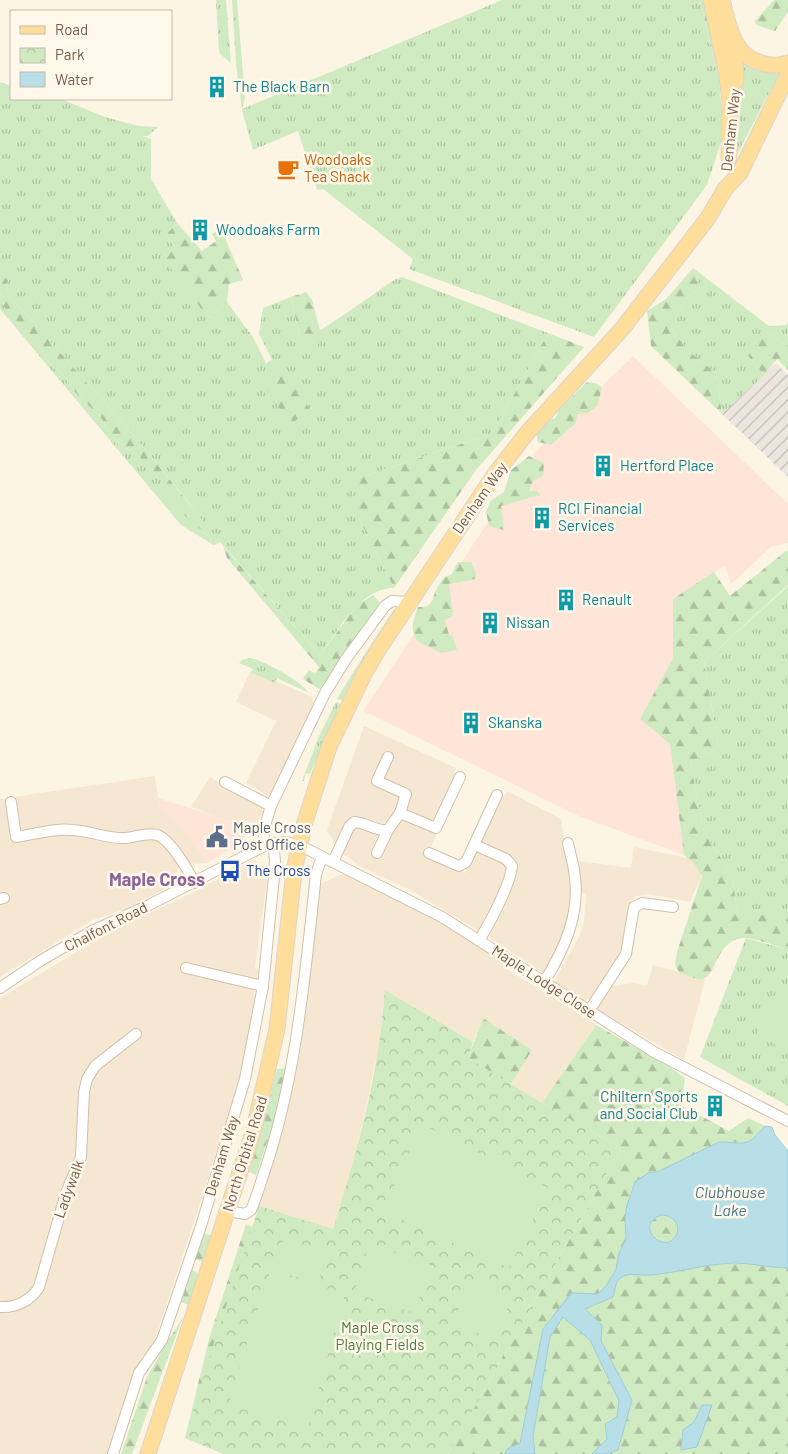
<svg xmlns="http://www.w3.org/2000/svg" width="788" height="1454" font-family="Barlow,sans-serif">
<defs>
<pattern id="industrial-furrows" width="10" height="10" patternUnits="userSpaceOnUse" patternTransform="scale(1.25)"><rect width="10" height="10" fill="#ece6de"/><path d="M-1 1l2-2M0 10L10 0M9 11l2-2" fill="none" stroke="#c4bdb6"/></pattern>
<pattern id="grass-tufts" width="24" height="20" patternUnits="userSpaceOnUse" patternTransform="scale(1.25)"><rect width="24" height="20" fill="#d0ebc2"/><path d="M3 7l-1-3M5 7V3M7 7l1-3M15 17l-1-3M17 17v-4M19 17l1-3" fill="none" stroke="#adc1a0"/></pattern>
<pattern id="forest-firs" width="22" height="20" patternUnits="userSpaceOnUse" patternTransform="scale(1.25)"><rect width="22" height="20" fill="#d0ebc2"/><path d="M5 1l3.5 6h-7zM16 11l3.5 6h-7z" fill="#adc1a0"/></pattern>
<pattern id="park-crowns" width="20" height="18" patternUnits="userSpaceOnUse" patternTransform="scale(1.25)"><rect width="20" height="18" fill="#d0ebc2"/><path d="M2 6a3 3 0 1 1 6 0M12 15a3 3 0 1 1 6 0" fill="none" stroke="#adc1a0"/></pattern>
</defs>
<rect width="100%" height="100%" fill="#fdf5e4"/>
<!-- residential -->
<g fill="#f5e7d2">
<path d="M251,670L312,697L314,703L270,797L246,783L276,721L236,702Z"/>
<path d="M364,726L456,768L454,774L456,775L431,831L437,833L427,856L465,873L501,795L504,796L507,791L561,819L568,863L572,895L570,917L562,939L543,973L489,937L494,925L485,922L479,931L410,890L358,865L349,857L341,854L327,830Z"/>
<path d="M155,776L159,805L188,836L207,863L192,864L178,867L176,883L128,908L93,920L0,977V799Z"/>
<path d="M210,777L262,807L263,812L253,830L247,831L232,822L191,807Z"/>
<path d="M634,847L694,859L702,872L701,877L690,902L649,894L636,896L631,901L628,905L623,945L619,957L592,998L584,1001L554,982L580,935L584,921L586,894L581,892L578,861L631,868Z"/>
<path d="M255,859L267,880L255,967L258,970L246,1053L234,1100L153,1346L141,1357L109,1454H0V998L110,932L196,891Z"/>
<path d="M342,874L398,898L467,938L509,964L507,969L596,1025L542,1103L511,1084L532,1050L483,1018L473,1042L385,990L379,1044L367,1104L350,1175L333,1229L259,1206L285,1125L299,1059L320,884Z"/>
<path d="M653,965L705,979L684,1060L597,1009L596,1007L608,987L633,983L647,986Z"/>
</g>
<!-- commercial -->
<g fill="#fee5d7">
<path d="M633,356L788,504V543L771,547L731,584L725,566L673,599V658L640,719L670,744L684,855L581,817L363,711L533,454Z"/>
<path d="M158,798L225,819L247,831L239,844L207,863L188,836L159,805Z"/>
</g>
<!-- industrial -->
<path fill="url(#industrial-furrows)" d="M776,363L788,375V477L722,414Z"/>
<!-- grass -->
<g fill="url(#grass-tufts)">
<path d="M216,0H226L231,63L219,53Z"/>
<path d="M232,0H237L245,98L242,109L502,0H700L719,80L722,112L721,143L707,185L594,337L409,269L413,259L323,189L317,190L298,131L253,150L242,110L236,64Z"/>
<path d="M740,62L761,71L780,72L729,170C741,132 741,101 740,62Z"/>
<path d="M0,82L11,86V99H61L105,117L139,126L158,127L148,136H143L151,139V179L177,223L166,235L175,248L208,318L227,302L253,337L266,363L272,360L259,334L263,308L291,297L301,342L339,318L394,280L402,277L548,333L492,434L358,478V517L394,588C361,587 337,632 320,655L206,526L189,503L137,439L6,292L8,280L0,271Z"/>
<path d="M693,268L769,326L786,325L788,322V346L768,333L748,356L764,375L722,414L716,373L686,349L671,327L684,301L700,287Z"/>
<path d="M0,292L4,297L5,307L40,347L52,367L62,373L75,392L102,419L106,428L123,447L137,454L162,481L164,493L203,532L217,544L213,545L181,525L0,309Z"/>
<path d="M788,586V915H738L732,876L704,831L690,762L719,748L704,662Z"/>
<path d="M394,609L395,612L361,665L342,700L337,699L347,682Z"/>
<path d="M250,658C266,661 299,680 309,693L277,678L275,683L252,673L253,669L239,663L242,660Z"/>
<path d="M336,702L340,704L310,774L306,773L304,781H302L319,736Z"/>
<path d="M746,938L788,950V1106L700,1057Z"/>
</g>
<!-- forest -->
<g fill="url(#forest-firs)">
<path d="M700,0H707L723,78L719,80Z"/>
<path d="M774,0H788V12L775,31L756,25L755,21Z"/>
<path d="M177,223L202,251L216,241L212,234L219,230L223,233L243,280L229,284L227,302L208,318L164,259L175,248L166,235Z"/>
<path d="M693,268L700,287L684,301L671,327L686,349L716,373L722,414L651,346L647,311L666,299Z"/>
<path d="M0,271L8,280L6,292L137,439L220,542L217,544L184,515L164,493L162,481L137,454L123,447L106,428L102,419L75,392L62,373L52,367L40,347L4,307V297L0,292Z"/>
<path d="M306,292L312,300L320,330L317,354L301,342L291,297Z"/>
<path d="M548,333L584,347L476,470L394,588L358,517V478L492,434Z"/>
<path d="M768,333L788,346V370L777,359L764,375L748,356L757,339Z"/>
<path d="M287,369L310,409L290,425L263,382L270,371Z"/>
<path d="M587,382L596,383L602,388L597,406L588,413L578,414L575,424L551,445L538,442L536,433L547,420L555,418L560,409Z"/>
<path d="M529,456L544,463L543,476L533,481L529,491H537L540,495L501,506L504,530L489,526L486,512L490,501L504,492L511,470Z"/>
<path d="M223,546L320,655L357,605L373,595L380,603L378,608L332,671L322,688L319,689L303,679L309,670L315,673L319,667L227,558Z"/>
<path d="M786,551H788V585L704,662L719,748L690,762L704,831L732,876L738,915H788V950C776,947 755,937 743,938C714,941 717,979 701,979C694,979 685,975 679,972L675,965L677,952L702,876L694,863L684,855L670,744L640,719L673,658V599L714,572L730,596Z"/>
<path d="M458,562H471L476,573L475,579L449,584L453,616L445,620L449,635L453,636L457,650L440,653C433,648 428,647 422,644C408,635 413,620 418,607C431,607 431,604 435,592C437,587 441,582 444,577L451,575Z"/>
<path d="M483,1018L532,1050L511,1084L468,1058Z"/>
<path d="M596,1025L667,1065L685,1078L683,1094L679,1104L729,1131L748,1118L765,1126L754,1137L745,1143L719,1142L657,1172L648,1173L632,1188L625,1217L626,1239L619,1253L616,1269L607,1285L598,1294H571L543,1329L520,1443L508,1449L505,1454H448L621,1148L542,1103Z"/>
<path d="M286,1068L276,1116L256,1175L249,1172L265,1117L277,1069Z"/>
<circle cx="664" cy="1229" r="14"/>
<path d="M246,1224L268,1235L185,1438L209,1339Z"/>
<path d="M203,1233L212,1236L202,1261L195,1260Z"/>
<path d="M733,1263L753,1264L788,1268V1454H605L618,1450L632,1400L601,1341L602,1325L585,1309L613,1297L616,1282L622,1277L630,1274L648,1275L696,1267Z"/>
<path d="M190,1269L198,1273L189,1305L180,1302Z"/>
<path d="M183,1317L132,1454H121L147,1377L164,1347Z"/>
<path d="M563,1317L590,1340L619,1401L617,1417L605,1424L607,1439L592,1454H535L533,1436L550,1337Z"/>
</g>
<!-- park -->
<path fill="url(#park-crowns)" d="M385,990L473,1042L468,1058L542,1103L621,1148L448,1454H223L185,1438L214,1343L259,1206L333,1229C352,1168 370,1106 379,1043C382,1026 383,1008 385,990Z"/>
<!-- pitch -->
<g fill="#d0ebc2">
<path d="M774,997L788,1003L787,1050L757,1035Z"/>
<path d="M422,1124L548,1188L509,1268L383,1211Z"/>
<path d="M283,1241L327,1254L318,1284L274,1270Z"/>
<path d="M369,1244L430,1264L415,1313L354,1293Z"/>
<path d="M270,1271L345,1294L308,1428L228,1405Z"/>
<path d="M475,1277L513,1297L491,1340L453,1321Z"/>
</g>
<!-- water -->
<g fill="#b8dee7" stroke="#9dcdd9" fill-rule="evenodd">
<path d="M765,1126L772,1127L775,1135L788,1151V1268C770,1268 752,1263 734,1263C705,1264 677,1273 649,1275C640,1276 630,1272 622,1277C614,1281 616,1290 613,1297L585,1309L602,1325L601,1341L632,1400L618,1450L605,1454H592L607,1439L605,1424L617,1417L619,1401L590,1340L563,1317L550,1337L533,1436L535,1454H505L507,1449L520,1443L543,1329L571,1293L598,1294L607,1285L616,1269L619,1253L626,1239L625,1217L627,1205L635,1182L648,1173L657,1172L719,1142C727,1141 735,1144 743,1143C752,1142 759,1132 765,1126ZM661,1215C671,1215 680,1222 677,1233C669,1258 631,1227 661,1215Z"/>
<path d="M702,1405H712L697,1447L681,1450L683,1430L694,1422Z"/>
</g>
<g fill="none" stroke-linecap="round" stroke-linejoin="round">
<!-- street casing -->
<g stroke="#d1bfac" stroke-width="12">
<g id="street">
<path d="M388,757L377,781L406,794L400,813"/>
<path d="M225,782L271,806"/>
<path d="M11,802L16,837C35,834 55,828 73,830C91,831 108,839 126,838C136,837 147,832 157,835C170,839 189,871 194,883"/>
<path d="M266,845L264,840V829L271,806L325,693L346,659L385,606L392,601L410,602"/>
<path d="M475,845L506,859L512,866C511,883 489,925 479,940"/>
<path d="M377,853L388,830"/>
<path d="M429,853L459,866L466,862L497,795"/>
<path d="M333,862L349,827L354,822C366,822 376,832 388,830L400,813L436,828L460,777"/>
<path d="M0,899L4,898"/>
<path d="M186,968L263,986"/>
<path d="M544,982C564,950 580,915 575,877C574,865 570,854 568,843"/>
<path d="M0,988L40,961L92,931L149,905L266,845L284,842L299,845L442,917L654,1052L788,1121"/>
<path d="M589,1011L626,954L634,907L642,903L673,907"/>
<path d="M228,1211L245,1214L251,1210C257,1197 260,1184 265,1170C297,1074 305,974 316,874L322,857"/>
<path d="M0,1307C15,1308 31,1301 39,1287L66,1193L81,1157L84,1092L87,1079L95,1066L136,1034"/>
<path d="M113,1454L139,1373L162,1340L201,1226L245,1079L263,986L274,877L275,860L273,843"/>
</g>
</g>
<!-- primary casing -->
<g stroke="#dbd4cf" stroke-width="17">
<g id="primary">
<path d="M711,0L726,70L730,100L729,158"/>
<path d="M722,0C729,25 732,55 761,63C770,66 779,66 788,63"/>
<path d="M734,40L736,81"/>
<path d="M148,1454L254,1129L277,1029L294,871L304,825L329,747L364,674L380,647L495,474L527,433L622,329L708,218L725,189L740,173L788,74"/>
</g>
</g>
<!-- street -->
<use href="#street" stroke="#fff" stroke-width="10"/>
<!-- primary -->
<use href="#primary" stroke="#fede9a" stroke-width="15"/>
</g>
<!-- icons -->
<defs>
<g id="building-bare" transform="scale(1.725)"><path d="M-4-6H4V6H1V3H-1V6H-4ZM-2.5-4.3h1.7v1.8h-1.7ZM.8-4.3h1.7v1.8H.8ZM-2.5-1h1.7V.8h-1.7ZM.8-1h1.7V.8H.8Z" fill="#0f9aa8" stroke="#fff8eb" stroke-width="2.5" paint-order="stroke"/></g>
<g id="cafe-bare" transform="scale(1.725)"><path d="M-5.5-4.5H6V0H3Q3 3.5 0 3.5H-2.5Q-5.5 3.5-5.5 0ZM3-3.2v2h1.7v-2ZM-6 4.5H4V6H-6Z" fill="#e8710a" stroke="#fff8eb" stroke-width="2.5" paint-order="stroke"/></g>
<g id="civic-bare" transform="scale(1.725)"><path d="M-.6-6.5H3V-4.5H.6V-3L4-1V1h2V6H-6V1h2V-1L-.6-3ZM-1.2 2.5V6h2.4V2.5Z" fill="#5c6f8a" stroke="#fff8eb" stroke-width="2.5" paint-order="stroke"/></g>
<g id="bus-bare" transform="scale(1.725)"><path d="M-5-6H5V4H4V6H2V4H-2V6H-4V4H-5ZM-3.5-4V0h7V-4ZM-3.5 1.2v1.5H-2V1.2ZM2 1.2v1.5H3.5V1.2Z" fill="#1a4fb4" stroke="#fff8eb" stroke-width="2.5" paint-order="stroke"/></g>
</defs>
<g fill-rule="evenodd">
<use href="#building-bare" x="217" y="87"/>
<use href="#cafe-bare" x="288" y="169"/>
<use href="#building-bare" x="200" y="230"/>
<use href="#building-bare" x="603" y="466"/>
<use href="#building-bare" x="542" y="518"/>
<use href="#building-bare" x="566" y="600"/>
<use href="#building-bare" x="490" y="623"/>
<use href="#building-bare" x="471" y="723"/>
<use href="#civic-bare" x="217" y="837"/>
<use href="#bus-bare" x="230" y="871"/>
<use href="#building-bare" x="715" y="1106"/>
</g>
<g text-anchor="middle" stroke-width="5" stroke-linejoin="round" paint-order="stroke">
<!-- culture labels -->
<g font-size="15" fill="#0d838f" stroke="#fff8eb" text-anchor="start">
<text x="233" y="92">The Black Barn</text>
<text x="216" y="235">Woodoaks Farm</text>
<text x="620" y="471">Hertford Place</text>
<text x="558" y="514">RCI Financial<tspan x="558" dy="17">Services</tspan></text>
<text x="582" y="605">Renault</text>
<text x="506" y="628">Nissan</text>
<text x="488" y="728">Skanska</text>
<text x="698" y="1102" text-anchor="end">Chiltern Sports<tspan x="698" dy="17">and Social Club</tspan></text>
</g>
<!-- street labels -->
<g font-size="15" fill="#765b48" stroke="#fff8eb">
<text transform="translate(731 130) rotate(-84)" y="5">Denham Way</text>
<text transform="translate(480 498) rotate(-55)" y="5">Denham Way</text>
<text transform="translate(106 927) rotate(-27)" y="5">Chalfont Road</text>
<text transform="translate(544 982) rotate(33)" y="5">Maple Lodge Close</text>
<text transform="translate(245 1154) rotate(-73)" y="5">North Orbital Road</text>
<text transform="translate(222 1156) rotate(-73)" y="5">Denham Way</text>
<text transform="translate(69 1189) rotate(-70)" y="5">Ladywalk</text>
</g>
<!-- food labels -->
<g font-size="15" fill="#c56008" stroke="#fff8eb" text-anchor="start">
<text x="304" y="165">Woodoaks<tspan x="304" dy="17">Tea Shack</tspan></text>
</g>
<!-- service labels -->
<g font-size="15" fill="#4e5e75" stroke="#fff8eb" text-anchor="start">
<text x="233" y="833">Maple Cross<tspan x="233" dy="17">Post Office</tspan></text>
</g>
<!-- transit labels -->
<g font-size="15" fill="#164399" stroke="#fff8eb" text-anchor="start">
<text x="246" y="876">The Cross</text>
</g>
<!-- park labels -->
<g font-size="15" fill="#4e7d40" stroke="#fff8eb">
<text x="380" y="1333">Maple Cross<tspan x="380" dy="17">Playing Fields</tspan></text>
</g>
<!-- water labels -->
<g font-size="16" font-style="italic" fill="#417a8b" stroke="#fff8eb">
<text x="730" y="1198">Clubhouse<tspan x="730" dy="18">Lake</tspan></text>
</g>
<!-- quarter labels -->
<g font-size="18" font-weight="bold" fill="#8b649a" stroke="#fff8eb">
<text x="157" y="886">Maple Cross</text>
</g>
</g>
<!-- legend -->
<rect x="10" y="10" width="162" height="90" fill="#fff8eb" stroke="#c8b9aa"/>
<rect x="20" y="26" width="25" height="8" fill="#fede9a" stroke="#c8b9aa"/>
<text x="55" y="35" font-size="15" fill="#765b48">Road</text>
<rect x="20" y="48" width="25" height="15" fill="url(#park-crowns)" stroke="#c8b9aa"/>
<text x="55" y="60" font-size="15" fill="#765b48">Park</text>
<rect x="20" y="72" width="25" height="15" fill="#b8dee7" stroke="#c8b9aa"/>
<text x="55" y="85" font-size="15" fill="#765b48">Water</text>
</svg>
